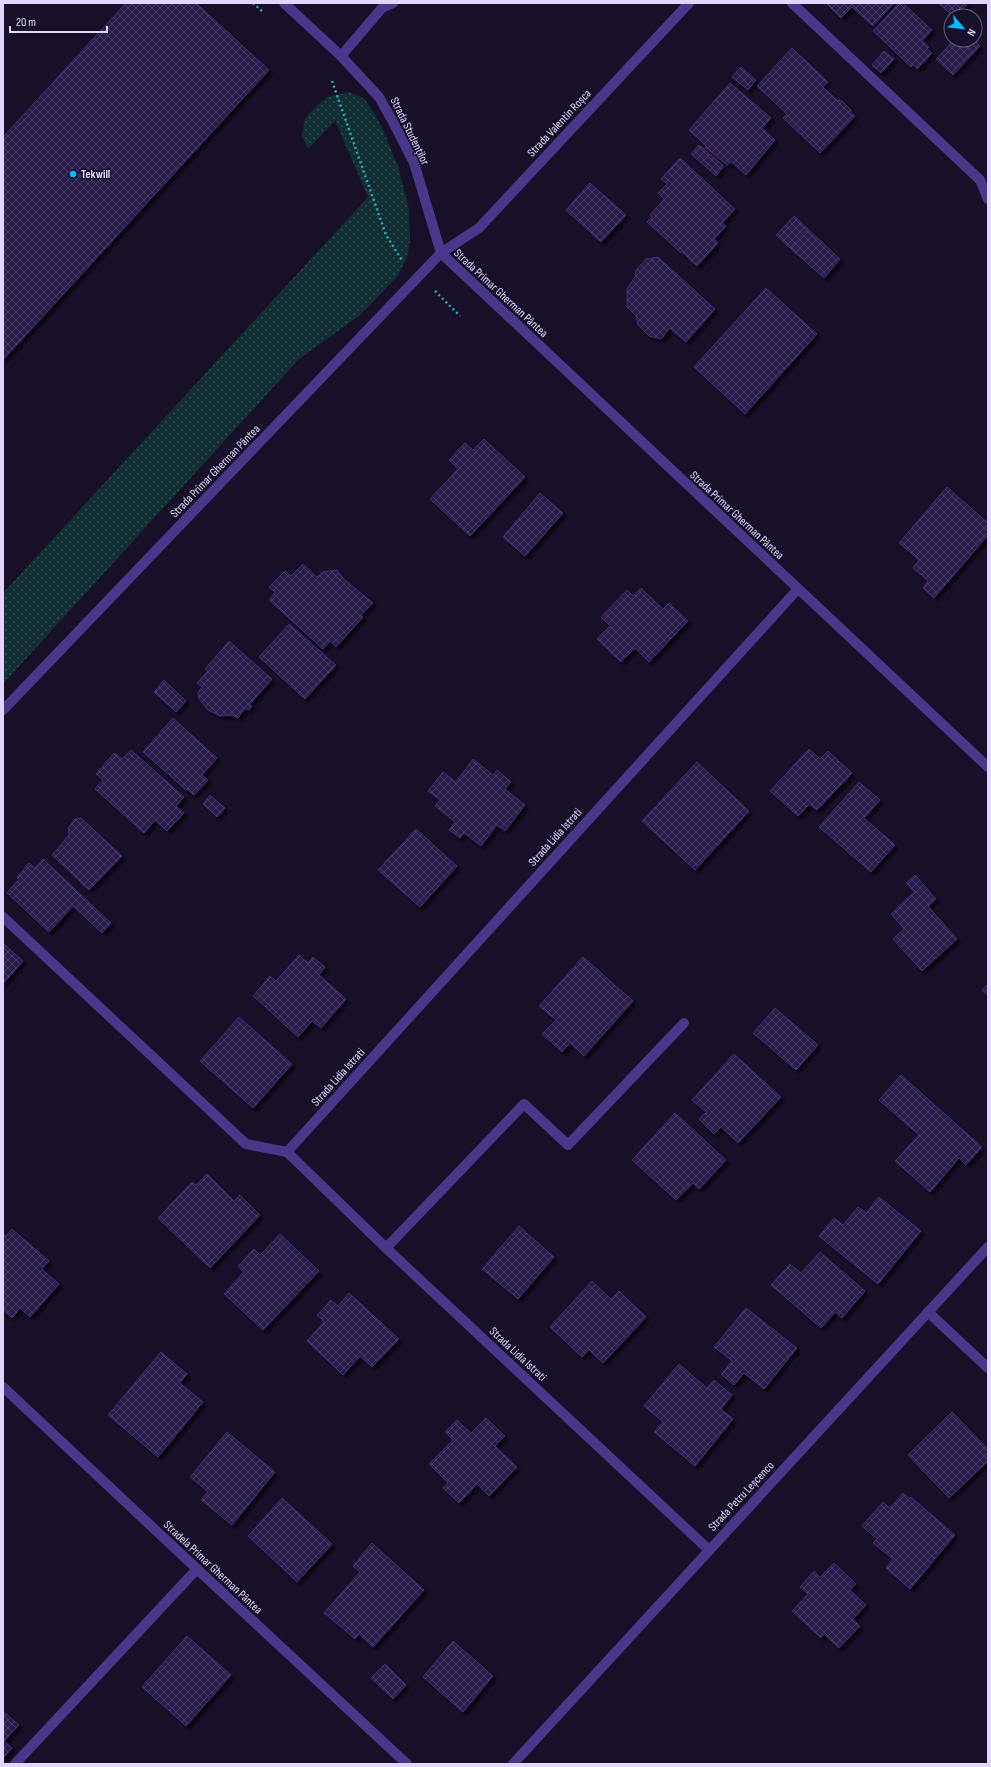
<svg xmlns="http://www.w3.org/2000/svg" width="991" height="1767" font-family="'Sofia Sans Condensed',sans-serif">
<defs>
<pattern id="grass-dots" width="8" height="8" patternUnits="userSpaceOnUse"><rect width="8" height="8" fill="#112e33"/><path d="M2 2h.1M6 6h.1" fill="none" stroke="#334c52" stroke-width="1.8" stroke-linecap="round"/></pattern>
<pattern id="building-cross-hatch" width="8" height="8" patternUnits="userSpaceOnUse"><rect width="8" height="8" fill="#2c1a4a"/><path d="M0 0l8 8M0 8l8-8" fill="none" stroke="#4a3b65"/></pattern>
<filter id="shadow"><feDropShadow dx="3.5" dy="3.5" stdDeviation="1" flood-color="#0009"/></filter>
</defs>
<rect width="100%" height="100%" fill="#180f28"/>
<!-- grass -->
<path fill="url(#grass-dots)" d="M349,92L365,99L381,125L398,166L409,209L410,242L407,258L397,277L359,316L299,359L3,684V593L368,197L335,121L308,149L302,136L304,122L309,113L327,97Z"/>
<!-- building -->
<g fill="url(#building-cross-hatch)" stroke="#482a77" filter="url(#shadow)">
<path d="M126,3H196L269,70L3,360V137Z"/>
<path d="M826,3H894L873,26L852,7L841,18Z"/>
<path d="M899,3H903L932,30L922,41L929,47L927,49L932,53L917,69L913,65L911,67L873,31Z"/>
<path d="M938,3H968L956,16H953Z"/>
<path d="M954,40H974L980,46L953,75L936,59Z"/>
<path d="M792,48L828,82L823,87L837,100L842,101L851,110V113L855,116L820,153L783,118L787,114L757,86Z"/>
<path d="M884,51L894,59L881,73L872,65Z"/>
<path d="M741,67L756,80L748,90L732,77Z"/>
<path d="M730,83L771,118L762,128L775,140L746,175L731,162L727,165L705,147L706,146L689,130Z"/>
<path d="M699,145L724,166L716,176L691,154Z"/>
<path d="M680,158L735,209L722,223L726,226L714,239L718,243L697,266L682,252L681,253L647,222L652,217L650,215L664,199L658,193L667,184L661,179Z"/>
<path d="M590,183L626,215L601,242L566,210Z"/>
<path d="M794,216L808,229L790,248L776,235Z"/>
<path d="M808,229L840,259L824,278L790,248Z"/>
<path d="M658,257L715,309L686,342L670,328L661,339L649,336L638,325L636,316L627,307V289L635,277L636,270L646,259Z"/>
<path d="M766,288L817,334L745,414L694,367Z"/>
<path d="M484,439L525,477L470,536L430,499L458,469L449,460L465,443L473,450Z"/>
<path d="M947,487L988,523V535L934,598L923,588L928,581L913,568L919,560L899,543Z"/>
<path d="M540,493L563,513L525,556L503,537Z"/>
<path d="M303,564L317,577L323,572L337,570L345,580L373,603L361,615L363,617L336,647L330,641L323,649L269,600L275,593L269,587L285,571L291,576Z"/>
<path d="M641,588L663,609L669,603L688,621L649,662L635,648L621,662L597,639L610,626L601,617L627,590L633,596Z"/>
<path d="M289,624L336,665L305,699L259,657Z"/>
<path d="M229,641L272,679L250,704L252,706L249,710L245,708L238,718L232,715L220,716L208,710L199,699L198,693L202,687L197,683L208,671L205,669Z"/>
<path d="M164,680L186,701L176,712L154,692Z"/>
<path d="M173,718L217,758L202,775L208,780L194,795L187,789L186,790L143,752Z"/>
<path d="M809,749L820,759L828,751L852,773L817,810L810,804L798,816L770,791Z"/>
<path d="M131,750L184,797L176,806L184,813L167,831L155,820L144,833L95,789L103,780L96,774L114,753L122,759Z"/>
<path d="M473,759L493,775L497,770L511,782L505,789L525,805L505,831L497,825L481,846L464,833L460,838L449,830L455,822L435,806L440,800L428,791L443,772L456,782Z"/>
<path d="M697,762L749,811L695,870L642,821Z"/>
<path d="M859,782L880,800L864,818L895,845L871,872L819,827Z"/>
<path d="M210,795L225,808L217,817L203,804Z"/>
<path d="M81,818L122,856L89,890L52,855L69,835L68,828L75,819Z"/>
<path d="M416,829L457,866L420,907L378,870Z"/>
<path d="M43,859L111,923L102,933L73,906L49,932L7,893L19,879L17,877L29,863L35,868Z"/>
<path d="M915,875L936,899L928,906L957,939L922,971L893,939L904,929L891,914L914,892L906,883Z"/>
<path d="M3,943L23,961L3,984Z"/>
<path d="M299,955L308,963L313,957L325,967L319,975L346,999L321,1028L312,1021L298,1037L253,996L270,976L276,981Z"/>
<path d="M583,957L633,1001L584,1056L570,1043L562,1052L542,1034L556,1020L539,1006Z"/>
<path d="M988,984V996L982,990Z"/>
<path d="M775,1008L818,1045L796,1070L753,1033Z"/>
<path d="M239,1017L292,1064L253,1108L200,1061Z"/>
<path d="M734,1054L781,1097L738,1143L721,1127L714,1134L699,1119L706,1112L692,1100Z"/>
<path d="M901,1075L982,1147L966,1165L959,1158L930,1192L895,1161L919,1135L879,1100Z"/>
<path d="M675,1113L726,1160L699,1189L693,1183L676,1200L632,1160Z"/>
<path d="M207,1174L234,1201L240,1195L260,1215L210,1268L158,1218L192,1182L196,1185Z"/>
<path d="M879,1197L921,1231L878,1284L819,1236L834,1218L843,1225L858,1207L866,1213Z"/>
<path d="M519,1226L554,1257L518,1299L482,1269Z"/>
<path d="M12,1229L49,1261L42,1269L59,1284L30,1317L20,1308L12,1318L3,1310V1234L6,1236Z"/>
<path d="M280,1234L319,1271L263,1330L224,1294L244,1272L238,1266L254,1249L260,1255Z"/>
<path d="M820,1252L865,1291L842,1318L835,1312L821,1328L771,1285L790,1264L801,1273Z"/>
<path d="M592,1281L611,1299L619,1291L646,1317L603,1363L589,1350L582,1357L550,1327Z"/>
<path d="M349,1293L399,1339L372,1367L360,1356L343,1375L307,1341L324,1322L317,1315L331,1300L338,1306Z"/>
<path d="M746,1308L797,1348L764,1389L744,1373L734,1385L721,1374L732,1361L714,1347Z"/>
<path d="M161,1352L187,1374L180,1383L203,1402L158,1457L108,1415Z"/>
<path d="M679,1364L707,1388L714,1380L732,1395L721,1409L733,1419L695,1466L654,1432L663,1422L644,1406Z"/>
<path d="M952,1412L988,1449V1461L949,1498L908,1455Z"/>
<path d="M486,1418L505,1436L495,1446L517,1467L489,1496L477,1484L459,1503L443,1488L448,1483L429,1464L453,1440L445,1432L457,1420L471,1433Z"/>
<path d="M227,1432L275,1472L232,1525L201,1500L208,1492L190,1477Z"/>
<path d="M903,1493L910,1499L911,1497L955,1535L910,1589L886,1568L893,1559L873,1543L877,1539L862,1526L883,1502L890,1508Z"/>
<path d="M282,1498L332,1544L297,1582L248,1536Z"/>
<path d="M372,1543L424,1590L373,1647L359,1634L355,1639L324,1613L360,1572L353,1566Z"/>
<path d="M834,1563L856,1584L850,1590L866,1605L853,1619L860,1626L839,1648L824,1634L821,1638L792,1611L808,1594L800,1587L814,1571L820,1577Z"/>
<path d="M187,1636L231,1675L186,1726L142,1687Z"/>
<path d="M453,1641L493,1676L463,1712L423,1677Z"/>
<path d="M385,1664L406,1685L393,1699L371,1678Z"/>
<path d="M3,1711L19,1725L4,1741L12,1748L3,1758Z"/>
</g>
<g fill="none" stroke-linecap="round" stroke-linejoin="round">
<!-- path -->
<g stroke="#29aec0" stroke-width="2.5" stroke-dasharray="2 3" stroke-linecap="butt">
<path d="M253,3L263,12"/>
<path d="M332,81L386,235L403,262"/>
<path d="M435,291L460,316"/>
</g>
<!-- lane -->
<g stroke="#49378a" stroke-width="10">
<path d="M792,3L980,180L988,199"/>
<path d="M341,56L382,8L393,3"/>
<path d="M3,917L246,1144L287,1152"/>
<path d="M386,1248L524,1104L568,1145L684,1023"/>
<path d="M928,1312L988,1368"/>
<path d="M15,1764L197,1569"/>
</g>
<!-- street -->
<g stroke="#49378a" stroke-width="10">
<path d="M284,3L341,56L379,97L393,122L414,163L441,253L988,767"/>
<path d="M3,710L441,253L479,228L689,3"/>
<path d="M3,1387L197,1569L407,1764"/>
<path d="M709,1550L386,1248L287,1152L797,590"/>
<path d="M513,1764L988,1247"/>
</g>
</g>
<!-- markers -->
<circle fill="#02b8ff" stroke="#180f28" stroke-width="1.5" cx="73" cy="174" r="4"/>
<g text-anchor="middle" stroke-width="3" stroke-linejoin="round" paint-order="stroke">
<!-- street labels -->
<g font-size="12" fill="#e2d6ff" stroke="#180f28">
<text transform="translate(559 123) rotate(-47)" y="4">Strada Valentin Roșca</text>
<text transform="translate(410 131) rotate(64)" y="4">Strada Studenților</text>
<text transform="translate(501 293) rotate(43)" y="4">Strada Primar Gherman Pântea</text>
<text transform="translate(215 471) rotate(-46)" y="4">Strada Primar Gherman Pântea</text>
<text transform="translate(737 515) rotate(43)" y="4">Strada Primar Gherman Pântea</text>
<text transform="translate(555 837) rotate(-48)" y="4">Strada Lidia Istrati</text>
<text transform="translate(338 1077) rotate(-48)" y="4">Strada Lidia Istrati</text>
<text transform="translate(518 1354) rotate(43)" y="4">Strada Lidia Istrati</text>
<text transform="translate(741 1496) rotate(-47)" y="4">Strada Petru Leșcenco</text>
<text transform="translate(213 1567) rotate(43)" y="4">Stradela Primar Gherman Pântea</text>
</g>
<!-- poi labels -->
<g font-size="12" font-weight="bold" fill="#e2d6ff" stroke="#180f28" text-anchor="start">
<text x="81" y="178">Tekwill</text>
</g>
</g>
<!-- border -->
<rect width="991" height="1767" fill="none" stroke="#e2d6ff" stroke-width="8"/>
<!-- north arrow -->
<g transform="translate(963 28) rotate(118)"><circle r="19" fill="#180f28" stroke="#695f7e"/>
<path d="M0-3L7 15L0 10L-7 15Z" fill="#02b8ff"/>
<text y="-6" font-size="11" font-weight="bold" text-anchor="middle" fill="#e2d6ff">N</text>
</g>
<!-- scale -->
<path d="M10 26v6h97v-6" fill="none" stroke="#e2d6ff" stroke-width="2"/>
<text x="16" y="26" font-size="12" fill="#e2d6ff" stroke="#180f28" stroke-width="3" paint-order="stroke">20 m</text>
</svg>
